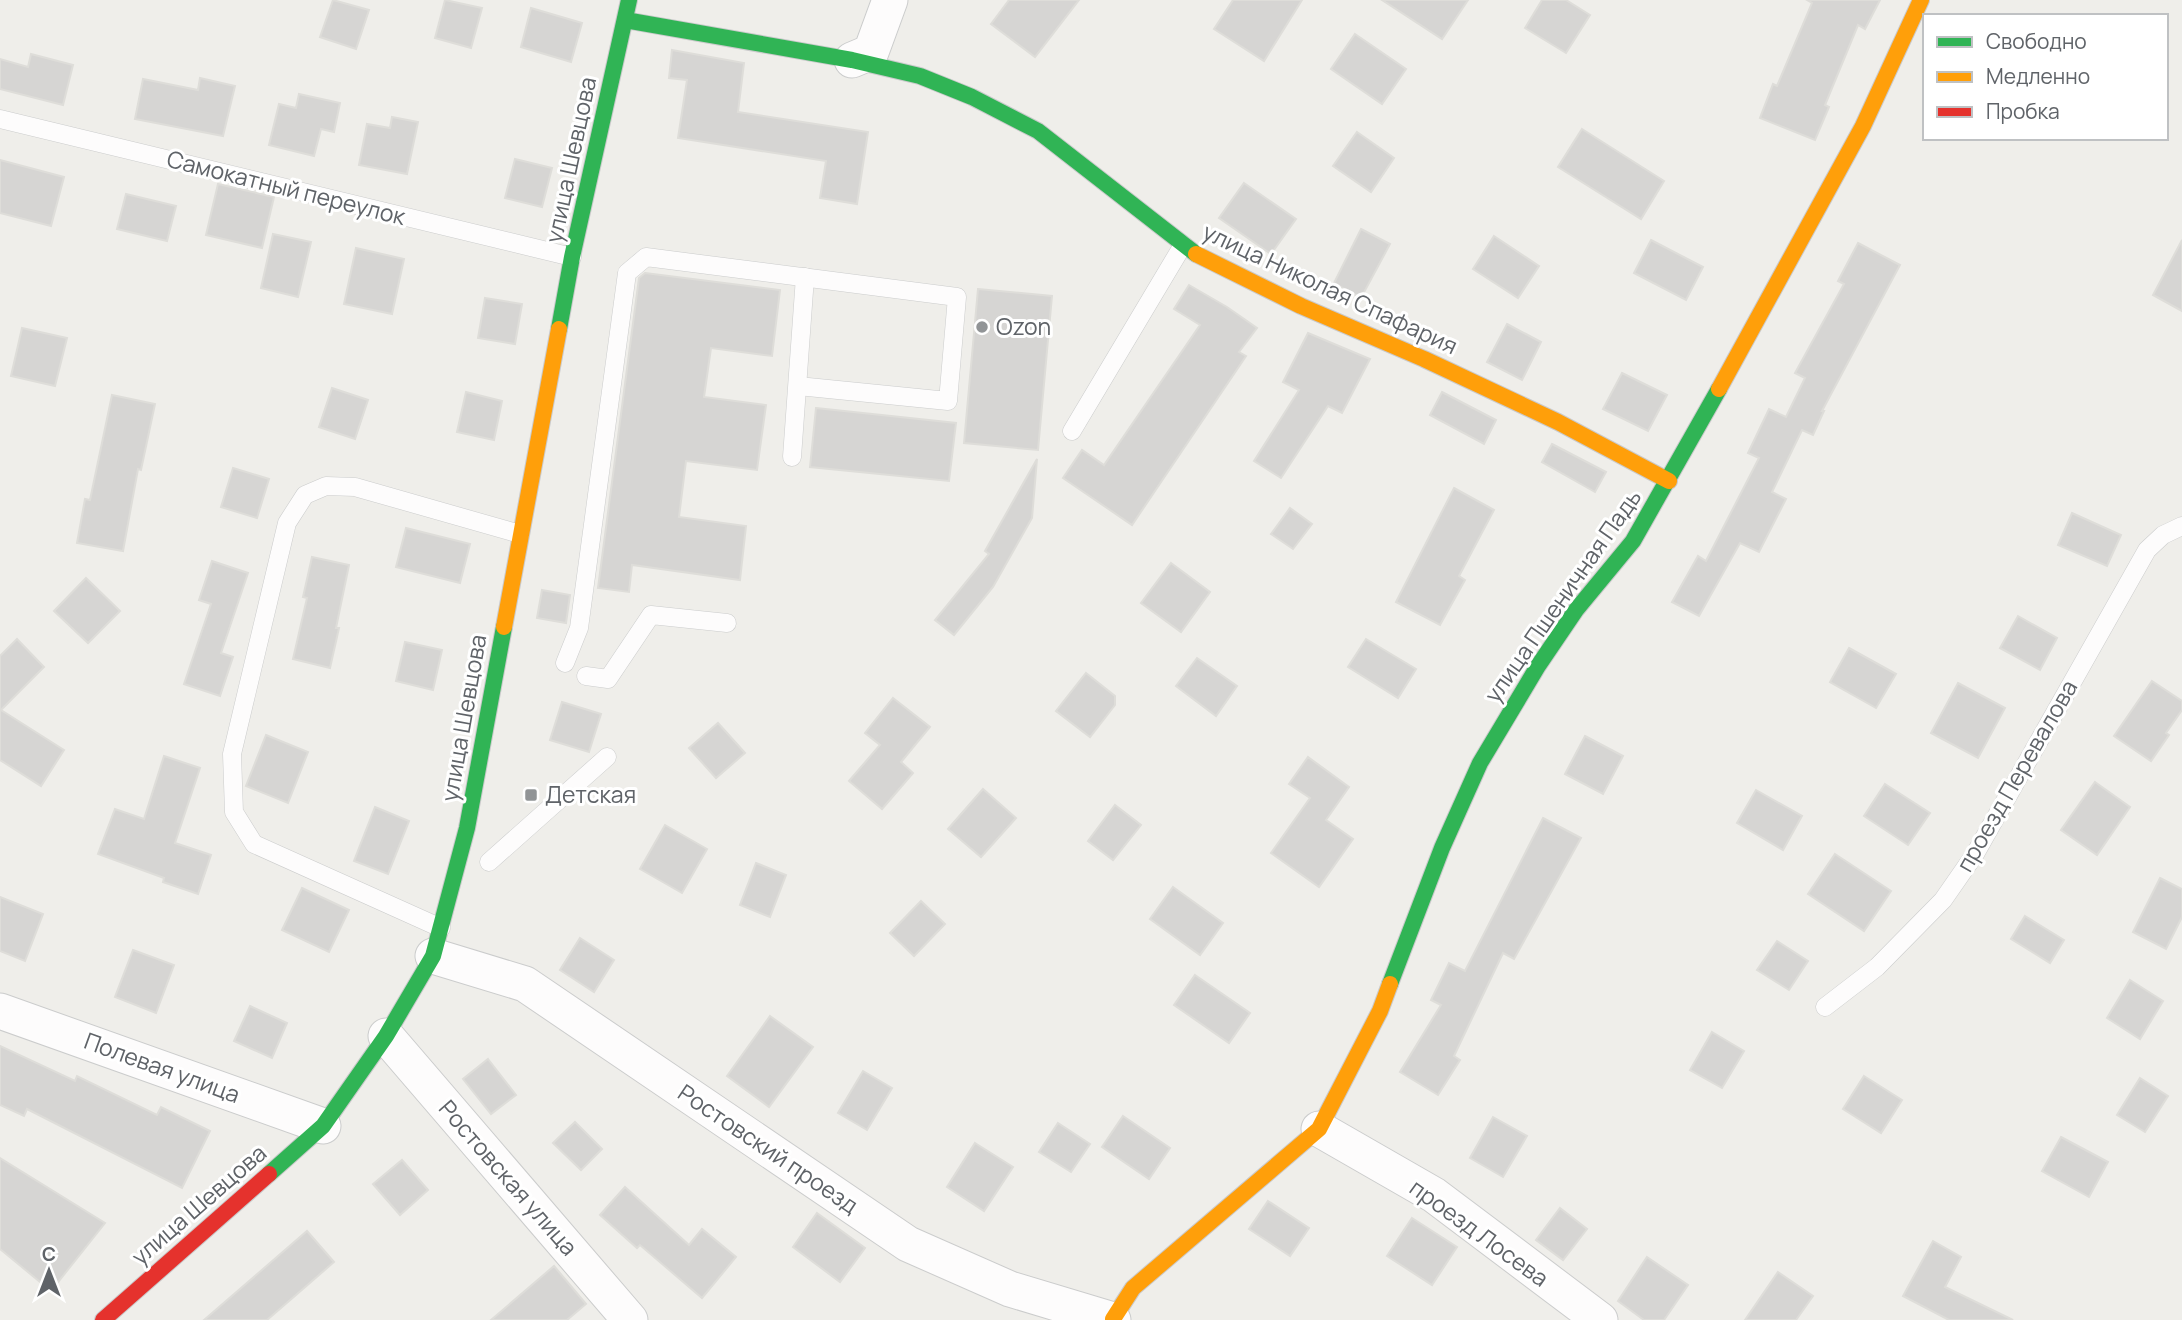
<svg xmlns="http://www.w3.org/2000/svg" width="2182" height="1320" font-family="Manrope,sans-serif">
<rect width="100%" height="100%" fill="#efeeea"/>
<!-- building -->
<g fill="#d6d5d3" stroke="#deddd9" stroke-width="2">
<path d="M333,0L369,10L356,49L320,37Z"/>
<path d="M445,0L482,8L471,48L435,38Z"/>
<path d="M1009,0H1079L1035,57L991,24Z"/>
<path d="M1233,0H1302L1264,61L1214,29Z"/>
<path d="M1382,0H1468L1442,39Z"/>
<path d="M1542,0H1566L1590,15L1566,53L1525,28Z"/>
<path d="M1807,0H1880L1865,29L1858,25L1825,105L1829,107L1815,140L1760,118L1773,84L1777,86L1812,3Z"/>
<path d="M531,8L582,23L571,62L521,47Z"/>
<path d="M1355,34L1406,69L1382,104L1331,69Z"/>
<path d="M672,50L744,63L738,112L868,132L857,204L820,198L826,161L678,138L687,80L669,78Z"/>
<path d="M31,54L73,65L63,105L0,89V59L28,67Z"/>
<path d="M200,78L235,86L223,136L135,119L143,79L198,90Z"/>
<path d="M299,94L340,103L334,132L321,129L314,156L269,145L279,104L296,108Z"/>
<path d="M392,117L418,122L407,174L359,165L367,124L390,128Z"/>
<path d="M1582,129L1664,181L1641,219L1558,167Z"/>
<path d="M1357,132L1394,158L1371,192L1333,166Z"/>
<path d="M515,159L552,168L542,207L505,198Z"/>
<path d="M0,160L64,177L51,226L0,213Z"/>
<path d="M1244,183L1296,219L1271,254L1219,218Z"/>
<path d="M218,184L274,197L262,248L206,235Z"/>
<path d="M126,194L176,206L167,241L117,229Z"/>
<path d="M1361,229L1390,244L1361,298L1334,283Z"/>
<path d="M273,234L311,242L298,297L261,288Z"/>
<path d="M1494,236L1539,266L1518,298L1473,269Z"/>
<path d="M1651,240L1703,267L1686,300L1634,273Z"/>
<path d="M2182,240V311L2153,295Z"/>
<path d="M1858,243L1900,265L1822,411H1824L1813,435L1802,430L1772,492L1786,499L1759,552L1740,543L1699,616L1672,602L1698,556L1706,561L1759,458L1748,453L1769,409L1786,417L1805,378L1795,373L1844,284L1838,281Z"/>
<path d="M356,248L404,259L392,314L344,304Z"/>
<path d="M645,273L780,290L772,356L711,348L704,397L766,405L757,470L686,461L679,517L746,526L740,580L632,565L629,592L598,588L639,278Z"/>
<path d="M1189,285L1227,307L1257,328L1239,352L1246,356L1132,525L1063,478L1082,450L1104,465L1200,325L1174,309Z"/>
<path d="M978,289L1052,296L1038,450L964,443Z"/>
<path d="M485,298L522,304L515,344L478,338Z"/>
<path d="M1507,324L1541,342L1522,380L1487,362Z"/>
<path d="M22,328L67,338L55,386L11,376Z"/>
<path d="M1308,333L1370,359L1342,413L1328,406L1281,478L1254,461L1299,390L1283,382Z"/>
<path d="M1622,373L1667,395L1648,431L1603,409Z"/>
<path d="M332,388L368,400L355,439L319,427Z"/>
<path d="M466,392L502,401L494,440L457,432Z"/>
<path d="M1442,392L1496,420L1484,444L1430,415Z"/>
<path d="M112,395L155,404L141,470L138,469L123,551L77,543L85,499L90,500Z"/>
<path d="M816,408L956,423L949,481L810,467Z"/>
<path d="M1552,444L1606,472L1595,492L1542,462Z"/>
<path d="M1037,459L1032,518L993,587L954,635L935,620L989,554L985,551Z"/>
<path d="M233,468L269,479L257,518L221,507Z"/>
<path d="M1454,488L1494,510L1459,576L1465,580L1440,625L1396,602Z"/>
<path d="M1290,508L1312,524L1293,549L1271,534Z"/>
<path d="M2072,513L2121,535L2107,566L2058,545Z"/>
<path d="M406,528L470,544L460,583L396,567Z"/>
<path d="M312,557L349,565L336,628H339L330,668L293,659L307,598L303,597Z"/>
<path d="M212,561L248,573L221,653L233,657L220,696L184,684L211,604L199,600Z"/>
<path d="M1171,563L1210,592L1181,632L1141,603Z"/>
<path d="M86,578L120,611L88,643L54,611Z"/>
<path d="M542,590L570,595L566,623L537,618Z"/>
<path d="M2018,616L2057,638L2040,670L2000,648Z"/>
<path d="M17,639L44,667L1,710L64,750L41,786L0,760V656Z"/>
<path d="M1366,639L1416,669L1398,698L1348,667Z"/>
<path d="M405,642L442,650L433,690L396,681Z"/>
<path d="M1849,648L1896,674L1876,708L1830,682Z"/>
<path d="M1197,658L1237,686L1216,716L1176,686Z"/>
<path d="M1086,673L1115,696V705L1090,737L1056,711Z"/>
<path d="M2152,681L2182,701V710L2166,733L2169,735L2151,761L2114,736Z"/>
<path d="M1958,683L2005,708L1978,758L1931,733Z"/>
<path d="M893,698L930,727L901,762L913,773L882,809L849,781L880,745L865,733Z"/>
<path d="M562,702L601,714L589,752L550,740Z"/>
<path d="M718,723L745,753L716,778L689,748Z"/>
<path d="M266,735L308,752L288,803L246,786Z"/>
<path d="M1585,736L1623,756L1603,794L1565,774Z"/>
<path d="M164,756L200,768L175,843L211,855L198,894L163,882L164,878L98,854L115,809L144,819Z"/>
<path d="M1308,757L1349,787L1326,820L1353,839L1319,887L1271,853L1310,798L1289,784Z"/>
<path d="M2095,782L2130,807L2097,855L2061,830Z"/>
<path d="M1885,784L1930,813L1908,845L1864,816Z"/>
<path d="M983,789L1016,818L981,857L948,829Z"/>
<path d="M1756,790L1802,816L1783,850L1737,823Z"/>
<path d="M1115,805L1141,825L1113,860L1088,841Z"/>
<path d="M375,807L409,821L388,874L354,861Z"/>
<path d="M1543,818L1581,838L1514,959L1503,953L1454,1056L1460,1060L1438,1095L1400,1072L1441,1005L1431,1000L1449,963L1465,971Z"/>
<path d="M665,825L707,849L682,893L640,869Z"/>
<path d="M1835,854L1891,891L1864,931L1808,894Z"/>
<path d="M756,863L786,875L770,917L740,905Z"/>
<path d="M2160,878L2182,889V917L2166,949L2133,932Z"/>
<path d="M1173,887L1223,923L1200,955L1150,919Z"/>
<path d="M302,888L349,910L329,952L282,930Z"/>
<path d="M0,897L43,914L25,961L0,951Z"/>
<path d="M921,901L945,924L914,956L890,933Z"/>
<path d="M2025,916L2064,940L2050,963L2011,939Z"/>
<path d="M580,938L614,960L594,992L560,970Z"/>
<path d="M1777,941L1808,961L1789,990L1757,970Z"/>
<path d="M133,950L174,965L156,1013L115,997Z"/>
<path d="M1195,975L1250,1013L1229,1043L1174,1005Z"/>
<path d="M2130,980L2163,1001L2140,1039L2107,1018Z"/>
<path d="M250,1006L287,1023L272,1058L234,1041Z"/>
<path d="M770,1016L813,1047L769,1107L727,1076Z"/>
<path d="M1712,1032L1744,1051L1722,1088L1690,1070Z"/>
<path d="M0,1046L75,1081L77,1076L157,1115L161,1107L210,1131L182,1188L27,1109L24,1116L0,1105Z"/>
<path d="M488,1059L516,1095L491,1114L463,1079Z"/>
<path d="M863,1071L892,1088L867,1130L838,1113Z"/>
<path d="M1864,1076L1902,1100L1881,1133L1843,1109Z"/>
<path d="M2140,1078L2168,1096L2145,1132L2117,1115Z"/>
<path d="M1123,1116L1170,1148L1149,1179L1102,1147Z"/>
<path d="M1493,1117L1527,1136L1503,1177L1470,1158Z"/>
<path d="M575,1122L602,1149L581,1170L553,1143Z"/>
<path d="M1058,1123L1090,1144L1071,1172L1039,1152Z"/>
<path d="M2061,1137L2108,1162L2089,1197L2042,1171Z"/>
<path d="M975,1143L1013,1167L984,1211L947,1187Z"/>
<path d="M0,1158L105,1223L51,1291L0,1249Z"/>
<path d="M402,1160L428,1190L400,1215L373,1184Z"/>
<path d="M625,1187L689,1245L702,1229L736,1257L702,1298L640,1245L637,1248L600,1215Z"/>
<path d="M1268,1201L1309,1228L1290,1256L1249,1229Z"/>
<path d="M1560,1208L1587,1229L1563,1260L1536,1240Z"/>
<path d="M817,1213L865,1248L840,1282L793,1247Z"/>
<path d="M1412,1218L1457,1247L1432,1285L1387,1256Z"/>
<path d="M307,1231L334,1262L296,1295L267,1320H204Z"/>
<path d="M1933,1241L1961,1257L1945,1287L2013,1320H1949L1903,1296Z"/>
<path d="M1647,1257L1688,1285L1664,1320H1644L1618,1301Z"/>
<path d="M554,1266L586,1304L567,1320H491Z"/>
<path d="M1778,1272L1813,1296L1796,1320H1745Z"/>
</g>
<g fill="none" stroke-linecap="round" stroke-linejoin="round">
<!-- lane casing -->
<g stroke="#cbcccc" stroke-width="19">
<g id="lane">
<path d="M0,119L572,257"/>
<path d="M1072,431L1183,245"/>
<path d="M792,457L805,277"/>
<path d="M565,663L579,628L627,273L646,257L957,297L948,401L798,386"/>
<path d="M586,676L608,679L651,615L727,623"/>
<path d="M489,862L607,757"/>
<path d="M441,928L254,844L234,812L232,754L287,523L305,495L326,486L355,487L520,534"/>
<path d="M1825,1007L1877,967L1943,900L1975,854L2147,550L2163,535L2182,526"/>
</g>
</g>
<!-- street casing -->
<g stroke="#cbcccc" stroke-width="37">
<g id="street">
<path d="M852,60L871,52L890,0"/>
<path d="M433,956L525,984L908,1244L1010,1289L1113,1320"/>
<path d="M0,1011L323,1126"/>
<path d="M386,1036L630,1320"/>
<path d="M1319,1129L1434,1195L1600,1320"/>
</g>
</g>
<!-- fast casing -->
<g stroke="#cacacb" stroke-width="18">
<g id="fast">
<path d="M625,20L852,60L920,76L972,97L1038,131L1196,254"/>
<path d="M559,329L572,257L629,0"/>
<path d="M1390,984L1442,848L1480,763L1538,666L1576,610L1633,541L1719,389"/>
<path d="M269,1174L323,1126L386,1036L433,956L467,828L504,627"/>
</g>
</g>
<!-- slow casing -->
<g stroke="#cacacb" stroke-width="18">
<g id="slow">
<path d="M1196,254L1301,306L1424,359L1558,422L1669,481"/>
<path d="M1719,389L1863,126L1921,0"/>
<path d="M504,627L559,329"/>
<path d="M1113,1319L1133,1288L1319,1129L1380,1011L1390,984"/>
</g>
</g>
<!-- jam casing -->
<g stroke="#cacacb" stroke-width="18">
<path id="jam" d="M103,1320L269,1174"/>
</g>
<!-- lane -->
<use href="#lane" stroke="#fdfcfc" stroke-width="18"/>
<!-- street -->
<use href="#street" stroke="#fdfcfc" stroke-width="35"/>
<!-- fast -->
<use href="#fast" stroke="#30b455" stroke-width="16"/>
<!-- slow -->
<use href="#slow" stroke="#ff9f0a" stroke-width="16"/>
<!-- jam -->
<use href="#jam" stroke="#e5322d" stroke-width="16"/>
</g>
<!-- markers -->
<g fill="#919496" stroke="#fff" stroke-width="2.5">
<circle cx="982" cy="327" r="7"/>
<rect x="524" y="788" width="14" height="14" rx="3.5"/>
</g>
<g text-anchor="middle" stroke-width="6" stroke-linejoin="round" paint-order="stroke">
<!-- street labels -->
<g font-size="23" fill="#5f6368" stroke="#fff">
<text transform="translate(571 160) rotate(-78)" y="8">улица Шевцова</text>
<text transform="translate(286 188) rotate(14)" y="8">Самокатный переулок</text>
<text transform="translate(1330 289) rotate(25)" y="8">улица Николая Спафария</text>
<text transform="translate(1563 596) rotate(-55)" y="8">улица Пшеничная Падь</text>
<text transform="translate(464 718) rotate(-80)" y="8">улица Шевцова</text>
<text transform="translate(2017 776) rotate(-60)" y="8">проезд Перевалова</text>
<text transform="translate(162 1068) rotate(20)" y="8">Полевая улица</text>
<text transform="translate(768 1149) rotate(34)" y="8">Ростовский проезд</text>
<text transform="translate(508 1178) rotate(49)" y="8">Ростовская улица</text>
<text transform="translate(199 1205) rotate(-41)" y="8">улица Шевцова</text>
<text transform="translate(1479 1233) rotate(36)" y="8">проезд Лосева</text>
</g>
<!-- poi labels -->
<g font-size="23" fill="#5f6368" stroke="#fff" text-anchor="start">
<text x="996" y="335">Ozon</text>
<text x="545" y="803">Детская</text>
</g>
</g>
<!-- legend -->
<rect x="1923" y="14" width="245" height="126" fill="#ffffff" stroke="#bfc1c3" stroke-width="2"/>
<rect x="1937" y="37" width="35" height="10" fill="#30b455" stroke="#bfc1c3" stroke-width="2"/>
<text x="1986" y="49" font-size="21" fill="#5f6368">Свободно</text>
<rect x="1937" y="72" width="35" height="10" fill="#ff9f0a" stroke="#bfc1c3" stroke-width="2"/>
<text x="1986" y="84" font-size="21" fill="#5f6368">Медленно</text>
<rect x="1937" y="107" width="35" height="10" fill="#e5322d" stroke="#bfc1c3" stroke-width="2"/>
<text x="1986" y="119" font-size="21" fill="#5f6368">Пробка</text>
<!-- north arrow -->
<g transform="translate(49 1271)" stroke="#ffffff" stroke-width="5" paint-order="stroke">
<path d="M0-5L12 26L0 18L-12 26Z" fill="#5f6368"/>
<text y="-10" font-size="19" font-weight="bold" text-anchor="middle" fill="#5f6368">С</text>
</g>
</svg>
